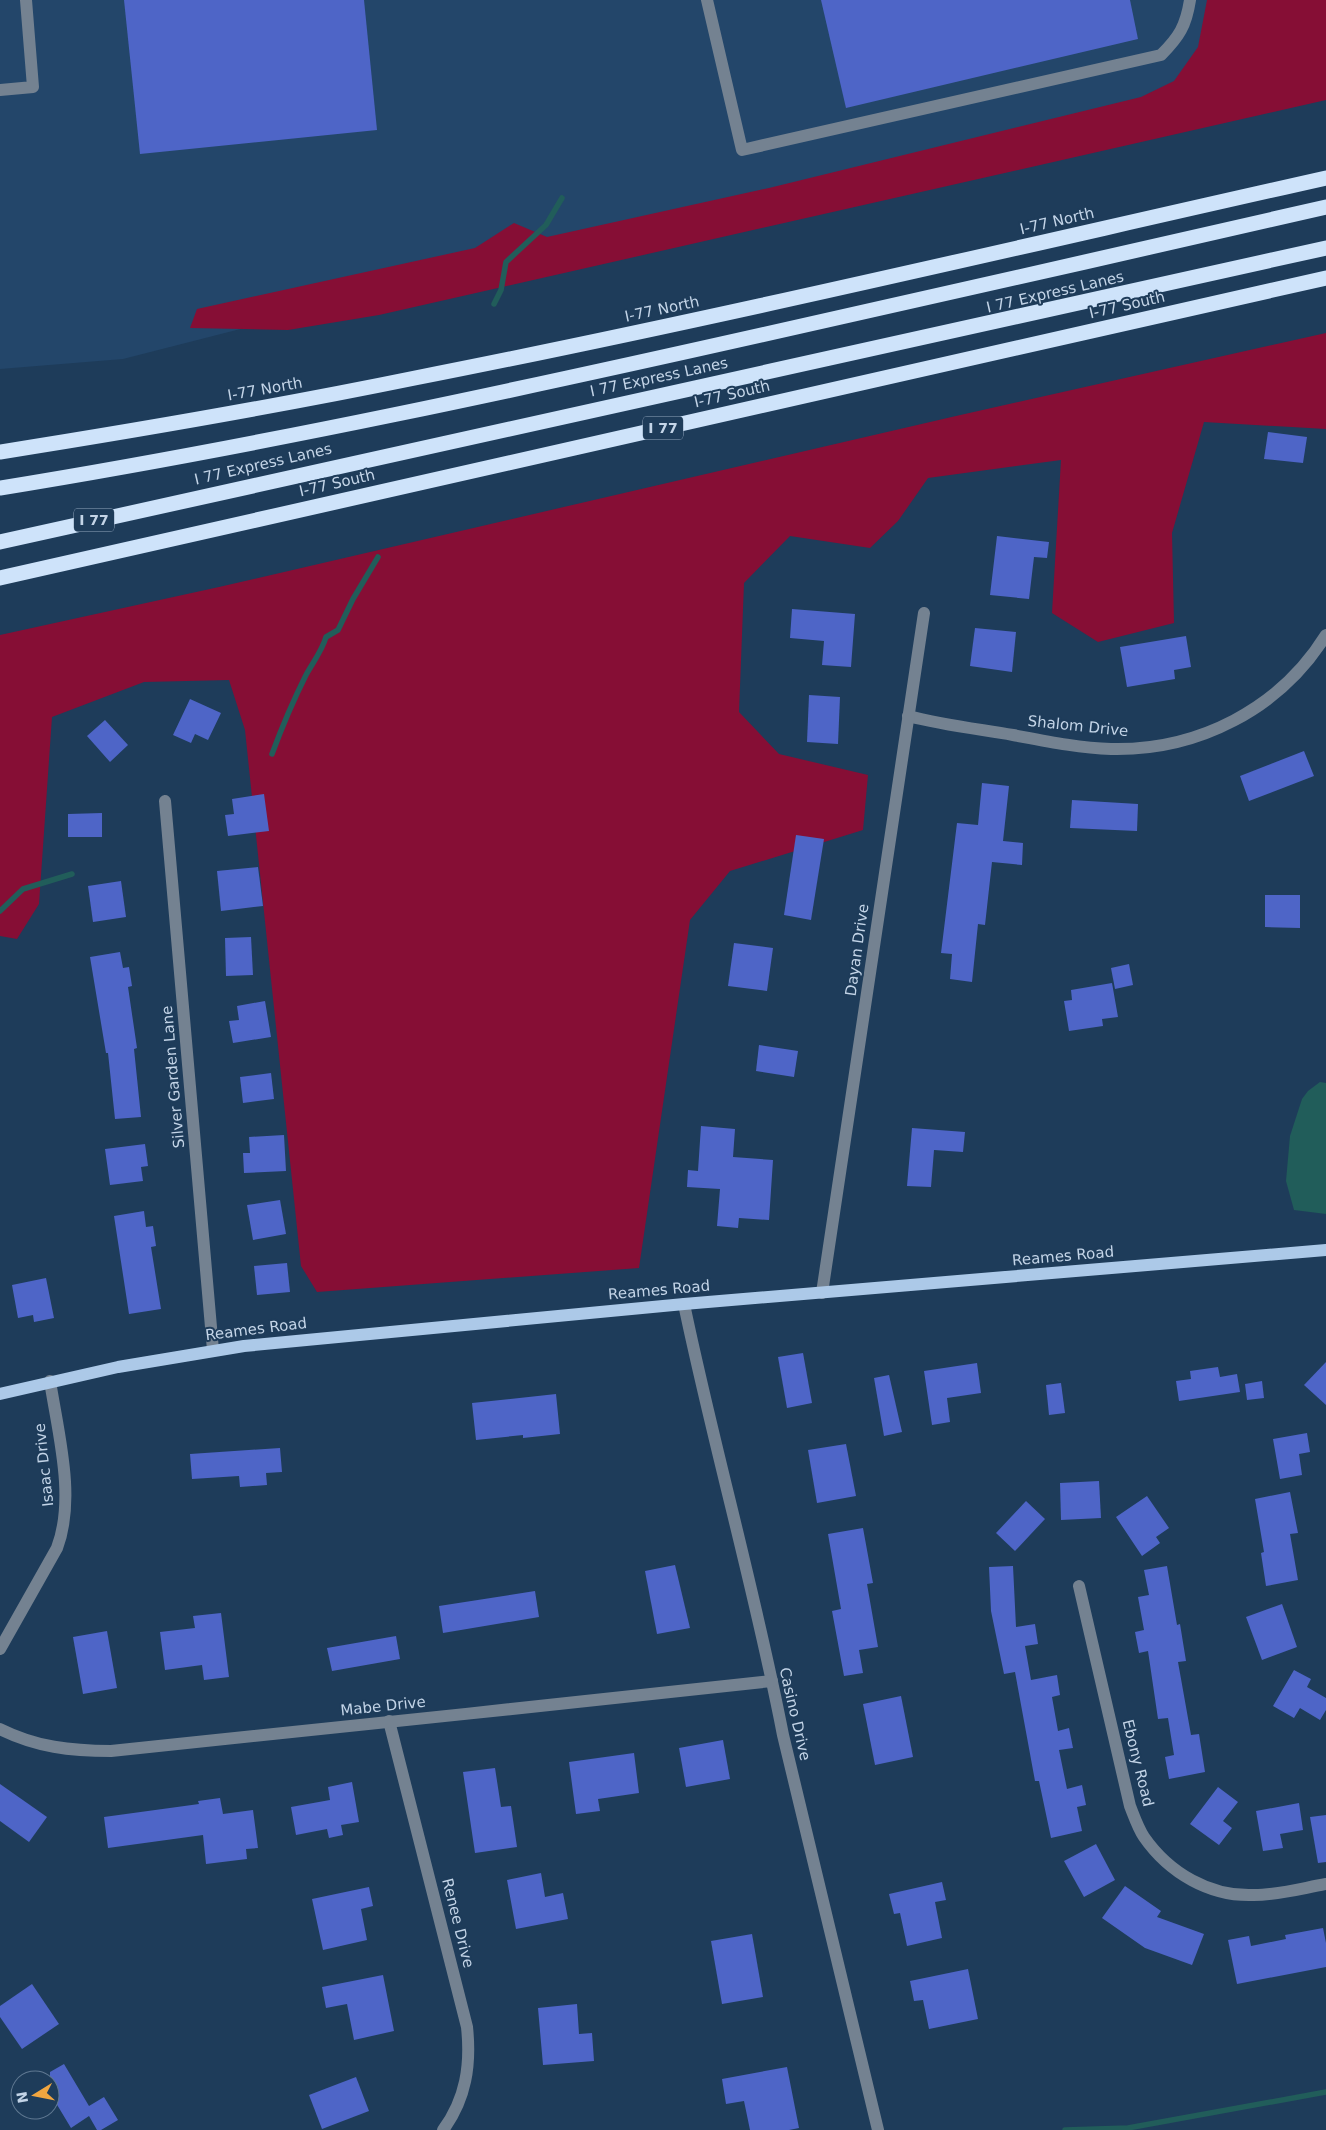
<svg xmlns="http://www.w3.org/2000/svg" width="1326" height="2130" font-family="'DejaVu Sans',sans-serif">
<rect width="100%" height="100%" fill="#1e3c5a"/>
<!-- built -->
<path fill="#23466a" d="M0,0H1221L1208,93L526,256L123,359L0,369Z"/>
<!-- green -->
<g fill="#860e35">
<path d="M1207,0H1326V100L379,315L288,330L190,328L197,309L475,248L514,223L547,237L769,188L1141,97L1174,81L1198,47Z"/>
<path d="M1326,333V429L1204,422L1172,533L1174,623L1098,642L1052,613L1061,460L928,478L898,521L870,548L790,536L744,583L739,712L779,754L868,775L863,830L730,871L690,920L639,1268L317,1292L301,1266L245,730L229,680L144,682L52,717L39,904L17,939L0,936V635L219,587L956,416Z"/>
</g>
<!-- water -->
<path fill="#215d5a" d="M1320,1082L1326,1083V1214L1294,1210L1286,1181L1290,1136L1302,1099L1308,1091Z"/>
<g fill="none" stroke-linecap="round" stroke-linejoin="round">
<!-- stream -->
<g stroke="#215d5a" stroke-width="5.5">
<path d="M494,304L501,290L506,262L546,225L562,198"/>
<path d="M272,754C282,727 293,701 306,675C313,662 322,651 326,637L338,630L353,599L378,557"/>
<path d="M0,911L23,889L72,874"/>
<path d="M1065,2130L1128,2128L1326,2092"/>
</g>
</g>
<!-- building -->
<g fill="#4e65c7">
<path d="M124,0H364L377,130L140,154Z"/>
<path d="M821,0H1130L1138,39L846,108Z"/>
<path d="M1268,432L1307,437L1303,463L1264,459Z"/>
<path d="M997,536L1049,542L1047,558L1034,557L1029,599L990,595Z"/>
<path d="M792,609L855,614L851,667L822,665L824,641L790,638Z"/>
<path d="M975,628L1016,632L1012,672L970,666Z"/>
<path d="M1186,636L1191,667L1174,670L1175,679L1127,687L1120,647Z"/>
<path d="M809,695L840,697L838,744L807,742Z"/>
<path d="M190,699L221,713L208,740L195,734L191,743L173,735Z"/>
<path d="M105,720L128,745L110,762L87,736Z"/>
<path d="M1304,751L1314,776L1249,801L1240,776Z"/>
<path d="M982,783L1009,786L1003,841L1023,843L1022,865L992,862L985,925L978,924L972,982L950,979L952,954L941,953L957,823L978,825Z"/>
<path d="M264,794L269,831L228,836L225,815L234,814L232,799Z"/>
<path d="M1072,800L1138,804L1137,831L1070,828Z"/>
<path d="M102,813V837H68V814Z"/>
<path d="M796,835L824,839L811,920L784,915Z"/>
<path d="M258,867L263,906L221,911L217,871Z"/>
<path d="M121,881L126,917L93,922L88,886Z"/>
<path d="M1265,895H1300V928L1265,927Z"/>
<path d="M251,937L253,975L226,976L225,938Z"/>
<path d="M734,943L773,948L767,991L728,986Z"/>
<path d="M120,952L123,968L129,967L132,986L128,987L137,1048L134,1049L141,1117L115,1119L108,1053H106L90,957Z"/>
<path d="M1129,964L1133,985L1115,989L1111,968Z"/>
<path d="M1112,983L1118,1017L1102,1019L1103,1026L1069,1031L1064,1001L1072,1000L1071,990Z"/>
<path d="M265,1001L271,1037L233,1043L229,1021L239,1020L237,1006Z"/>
<path d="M759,1045L798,1051L794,1077L756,1071Z"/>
<path d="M271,1073L274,1099L243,1103L240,1077Z"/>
<path d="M701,1126L735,1129L733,1157L773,1160L769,1220L739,1218L738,1228L717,1226L720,1189L687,1187L688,1170L698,1171Z"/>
<path d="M912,1128L965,1132L963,1152L934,1150L931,1187L907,1186Z"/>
<path d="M284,1135L286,1171L244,1173L243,1153H250L249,1137Z"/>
<path d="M145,1144L148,1166L141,1167L143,1181L110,1185L105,1149Z"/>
<path d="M280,1200L286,1234L253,1240L247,1205Z"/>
<path d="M144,1211L146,1227L153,1226L156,1246L151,1247L161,1309L129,1314L114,1216Z"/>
<path d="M287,1263L290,1292L257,1295L254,1266Z"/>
<path d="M46,1278L54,1318L34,1322L33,1315L18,1318L12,1285Z"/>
<path d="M803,1353L812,1403L787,1408L778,1357Z"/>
<path d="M1326,1362V1405L1304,1385Z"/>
<path d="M977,1363L981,1393L947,1398L950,1422L932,1425L924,1371Z"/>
<path d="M1218,1367L1220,1377L1237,1374L1240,1392L1179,1401L1176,1381L1191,1379L1190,1371Z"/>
<path d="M889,1375L902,1432L884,1436L874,1378Z"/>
<path d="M1262,1381L1264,1398L1247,1400L1245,1384Z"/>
<path d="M1061,1383L1065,1413L1049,1415L1046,1385Z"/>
<path d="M556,1394L560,1434L523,1438V1435L476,1440L472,1403Z"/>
<path d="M1307,1433L1310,1452L1299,1454L1302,1475L1280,1479L1273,1439Z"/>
<path d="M846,1444L856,1496L817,1503L808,1450Z"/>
<path d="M280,1448L282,1472L266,1473L267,1485L240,1487L239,1476L192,1479L190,1454Z"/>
<path d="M1099,1481L1101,1518L1061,1520L1060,1483Z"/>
<path d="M1290,1492L1298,1533L1290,1534L1298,1580L1266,1586L1261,1553L1264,1552L1255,1499Z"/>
<path d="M1147,1496L1169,1528L1156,1537L1160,1543L1142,1556L1116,1517Z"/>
<path d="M1026,1501L1045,1519L1015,1551L996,1533Z"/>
<path d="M863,1528L873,1583L867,1584L878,1647L859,1650L863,1673L844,1676L832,1611L841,1609L828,1534Z"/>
<path d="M675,1565L690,1628L657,1634L645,1571Z"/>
<path d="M1013,1566L1016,1627L1035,1624L1038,1644L1025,1646L1031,1680L1057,1675L1060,1695L1052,1697L1058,1731L1069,1728L1073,1748L1059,1750L1067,1789L1082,1785L1086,1805L1077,1807L1082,1831L1051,1838L1039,1781H1035L1015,1672L1004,1674L991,1611L989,1567Z"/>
<path d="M1167,1566L1177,1625L1180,1624L1186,1661L1178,1662L1191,1735L1199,1734L1205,1772L1169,1779L1165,1757L1174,1755L1168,1718L1158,1719L1148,1651L1139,1653L1135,1632L1144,1630L1138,1597L1149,1595L1144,1570Z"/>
<path d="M535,1591L539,1617L443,1633L439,1606Z"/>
<path d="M1282,1604L1297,1647L1262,1660L1246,1617Z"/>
<path d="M221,1613L229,1677L204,1680L202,1665L165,1670L160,1632L195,1628L193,1616Z"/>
<path d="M107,1631L117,1688L83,1694L73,1637Z"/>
<path d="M396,1636L400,1659L332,1671L327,1648Z"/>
<path d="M1294,1670L1311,1679L1307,1687L1326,1698V1710L1320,1720L1300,1708L1294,1718L1273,1706Z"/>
<path d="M901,1696L913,1757L875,1765L863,1704Z"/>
<path d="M723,1740L730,1779L686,1787L679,1748Z"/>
<path d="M634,1753L639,1793L598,1799L600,1811L576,1814L569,1762Z"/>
<path d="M495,1768L501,1807L511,1806L517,1847L475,1853L463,1772Z"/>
<path d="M352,1782L359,1822L341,1825L343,1835L329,1838L327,1829L296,1835L291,1807L330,1800L328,1787Z"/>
<path d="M0,1784L47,1817L29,1842L0,1821Z"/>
<path d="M1218,1787L1238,1802L1223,1821L1232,1828L1219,1845L1190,1824Z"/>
<path d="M220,1798L223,1814L253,1810L258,1848L246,1849L247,1859L206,1864L203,1835L108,1848L104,1817L199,1804L198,1801Z"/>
<path d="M1299,1803L1303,1830L1280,1834L1283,1848L1263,1851L1256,1811Z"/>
<path d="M1326,1815V1862L1318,1863L1310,1817Z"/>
<path d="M1096,1844L1115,1880L1084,1897L1064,1861Z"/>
<path d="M541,1873L545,1897L563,1893L568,1919L516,1929L507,1880Z"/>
<path d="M942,1882L946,1900L935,1902L942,1938L907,1946L900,1913L894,1914L889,1894Z"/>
<path d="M1125,1886L1161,1911L1157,1917L1204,1934L1192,1965L1145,1948L1102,1918Z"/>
<path d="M369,1887L373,1906L361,1909L367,1940L323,1950L312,1899Z"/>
<path d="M1323,1928L1326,1943V1967L1237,1984L1228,1940L1249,1936L1251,1946L1286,1939L1285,1935Z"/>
<path d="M752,1934L763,1997L722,2004L711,1941Z"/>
<path d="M968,1969L978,2019L929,2029L923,2000L914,2001L910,1981Z"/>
<path d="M383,1975L394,2031L354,2040L347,2004L326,2008L322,1987Z"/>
<path d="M32,1984L59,2024L22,2049L0,2017V2006Z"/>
<path d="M577,2004L579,2034L592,2033L594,2061L543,2065L538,2008Z"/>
<path d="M64,2064L89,2106L104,2097L118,2120L101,2130H97L89,2116L71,2128L50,2093V2072Z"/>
<path d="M787,2067L799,2128L789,2130H750L744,2101L726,2104L722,2079Z"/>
<path d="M356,2077L369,2111L322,2129L309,2095Z"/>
</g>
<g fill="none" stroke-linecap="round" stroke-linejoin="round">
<!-- minor -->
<g stroke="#748291" stroke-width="12">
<path d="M707,0L742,150L1161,55C1179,37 1186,26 1190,0"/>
<path d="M0,90L33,87L26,0"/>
<path d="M908,716C943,725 978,729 1013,735C1045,741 1079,748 1111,749C1198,751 1280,709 1326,635"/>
<path d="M165,801L213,1350"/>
<path d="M822,1293L924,613"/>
<path d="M684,1304C714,1448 755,1590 783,1735L878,2130"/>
<path d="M1079,1586L1130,1806C1134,1816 1138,1828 1144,1837C1169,1873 1210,1897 1254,1895C1278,1895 1303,1888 1326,1884"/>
<path d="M0,1649L57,1548C76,1498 58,1433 50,1381"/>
<path d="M389,1721L467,2027C471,2065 466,2099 443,2130"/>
<path d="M0,1729C36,1747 71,1751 111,1751C331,1727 552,1706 772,1681"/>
</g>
<!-- major -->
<path stroke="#acc9e8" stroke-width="12" d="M0,1394L118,1367L244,1346L684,1304L1326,1250"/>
<!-- highway -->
<g stroke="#cee3fa" stroke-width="15">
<path d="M0,452C139,430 278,406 415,378C720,318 1023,246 1326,178"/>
<path d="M0,488C265,445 526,388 788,329C967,289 1147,248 1326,207"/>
<path d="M0,542C441,441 884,348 1326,248"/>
<path d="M0,578L1326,278"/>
</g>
</g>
<g text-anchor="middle" stroke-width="4" stroke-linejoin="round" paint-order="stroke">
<!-- shield labels -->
<g fill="#1e3c5a" stroke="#92a6bd" stroke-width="1">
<rect x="643" y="416.5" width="40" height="23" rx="4"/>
<rect x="74" y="508.5" width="40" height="23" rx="4"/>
</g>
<g font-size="14" font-weight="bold" fill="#c3d4e7">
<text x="663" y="433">I 77</text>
<text x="94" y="525">I 77</text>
</g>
<!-- street labels -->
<g font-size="15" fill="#c3d4e7" stroke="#1e3c5a">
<text transform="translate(1057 221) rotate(-13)" y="5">I-77 North</text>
<text transform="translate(1055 292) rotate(-13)" y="5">I 77 Express Lanes</text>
<text transform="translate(1127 305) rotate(-13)" y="5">I-77 South</text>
<text transform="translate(662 309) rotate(-12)" y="5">I-77 North</text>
<text transform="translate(659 377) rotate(-12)" y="5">I 77 Express Lanes</text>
<text transform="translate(265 389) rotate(-10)" y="5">I-77 North</text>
<text transform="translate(732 394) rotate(-13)" y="5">I-77 South</text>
<text transform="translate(263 464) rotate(-13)" y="5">I 77 Express Lanes</text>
<text transform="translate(337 483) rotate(-13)" y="5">I-77 South</text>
<text transform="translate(1078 726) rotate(6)" y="5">Shalom Drive</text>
<text transform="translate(857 950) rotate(-82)" y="5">Dayan Drive</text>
<text transform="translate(173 1077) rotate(-95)" y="5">Silver Garden Lane</text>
<text transform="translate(1063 1256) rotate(-5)" y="5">Reames Road</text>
<text transform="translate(659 1290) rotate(-5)" y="5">Reames Road</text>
<text transform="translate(256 1329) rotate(-7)" y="5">Reames Road</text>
<text transform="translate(44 1465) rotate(-96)" y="5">Isaac Drive</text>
<text transform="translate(383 1706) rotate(-6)" y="5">Mabe Drive</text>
<text transform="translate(795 1714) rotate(77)" y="5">Casino Drive</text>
<text transform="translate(1138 1763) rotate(76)" y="5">Ebony Road</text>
<text transform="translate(458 1923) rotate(76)" y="5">Renee Drive</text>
</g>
</g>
<!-- north arrow -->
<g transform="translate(35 2095) rotate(260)"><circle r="24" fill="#1e3c5a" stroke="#607992"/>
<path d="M0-4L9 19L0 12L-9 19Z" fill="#f1a640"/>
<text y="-8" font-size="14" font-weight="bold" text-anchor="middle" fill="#c3d4e7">N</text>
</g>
</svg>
